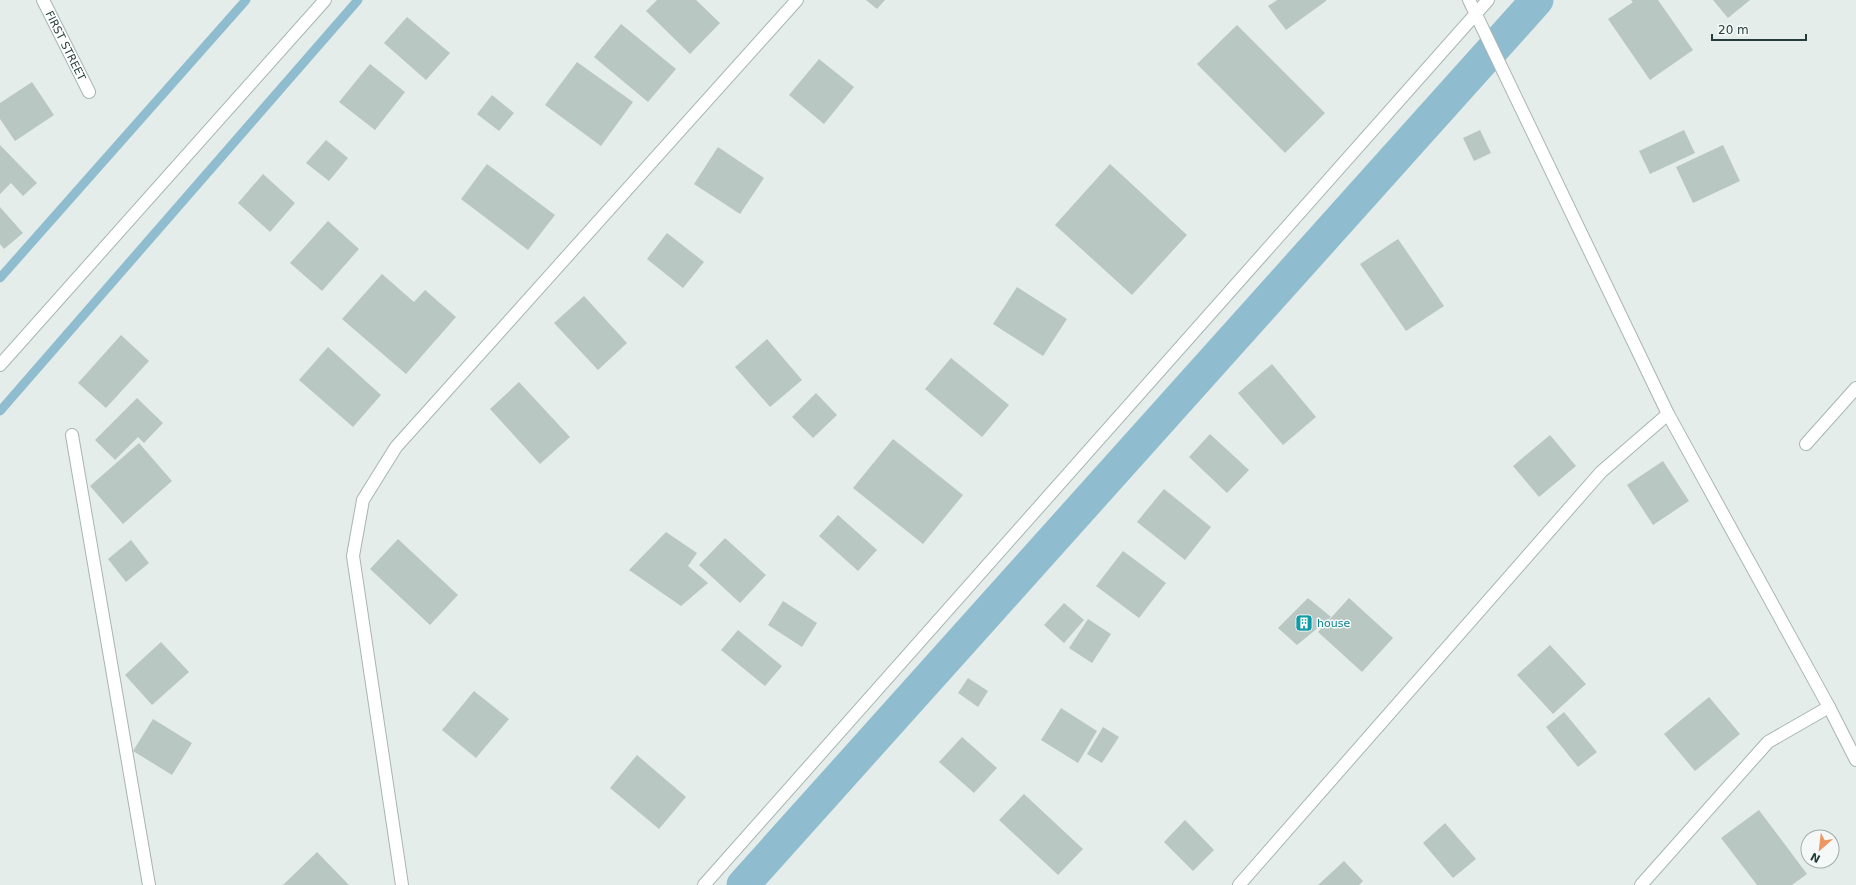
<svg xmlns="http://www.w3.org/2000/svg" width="1856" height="885" font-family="'DejaVu Sans',sans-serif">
<rect width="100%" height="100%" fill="#e4edea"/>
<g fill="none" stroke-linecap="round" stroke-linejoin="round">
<!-- stream -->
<g stroke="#8fbcce" stroke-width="9">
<path d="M0,278L246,0"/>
<path d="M0,411L358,0"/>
</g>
<!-- canal -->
<path stroke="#8fbcce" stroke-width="33" d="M743,885L1537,0"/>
</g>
<!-- building -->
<g fill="#b9c7c3">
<path d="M657,0H696L720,23L690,54L646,11Z"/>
<path d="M866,0H885L877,9Z"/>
<path d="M1277,0H1326V1L1286,30L1268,6Z"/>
<path d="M1631,0H1658L1693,50L1650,80L1608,19L1633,2Z"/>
<path d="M1713,0H1750L1728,18Z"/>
<path d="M407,17L450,53L426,80L384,43Z"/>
<path d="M621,24L676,69L648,102L594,57Z"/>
<path d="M1237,25L1325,113L1285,153L1197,64Z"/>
<path d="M819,59L854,87L824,124L789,95Z"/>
<path d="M577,62L633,102L601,146L545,105Z"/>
<path d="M370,64L405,92L375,130L339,102Z"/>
<path d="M32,82L54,115L15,141L0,119V103Z"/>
<path d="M492,95L514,113L499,131L477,114Z"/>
<path d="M1480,130L1491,153L1474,161L1463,138Z"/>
<path d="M1684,130L1695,153L1650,174L1639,151Z"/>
<path d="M326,140L348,158L329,181L306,163Z"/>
<path d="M0,145L37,183L23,196L11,183L0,194Z"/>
<path d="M1723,145L1740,181L1693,203L1676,167Z"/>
<path d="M718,147L764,178L740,214L694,184Z"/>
<path d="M487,164L555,215L528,250L461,199Z"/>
<path d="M1110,164L1187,235L1132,295L1055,225Z"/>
<path d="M263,174L295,203L270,232L238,203Z"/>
<path d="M0,207L23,233L4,249L0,244Z"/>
<path d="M328,221L359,249L322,291L290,263Z"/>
<path d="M667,233L704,262L683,288L647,259Z"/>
<path d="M1398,239L1444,306L1406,331L1360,264Z"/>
<path d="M382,274L414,302L425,290L456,317L406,374L342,319Z"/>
<path d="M1017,287L1067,319L1043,356L993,324Z"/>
<path d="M584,296L627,343L598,370L554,323Z"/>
<path d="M121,335L149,361L106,408L78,383Z"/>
<path d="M767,339L802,380L770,407L735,367Z"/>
<path d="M328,347L381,395L353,427L299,380Z"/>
<path d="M951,358L1009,405L982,437L925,389Z"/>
<path d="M1272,364L1316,417L1283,445L1238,393Z"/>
<path d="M519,382L570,437L540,464L490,409Z"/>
<path d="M816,393L837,415L813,438L792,417Z"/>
<path d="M137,398L163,423L144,443L138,437L115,460L95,440Z"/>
<path d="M1210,434L1249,470L1227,493L1189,457Z"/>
<path d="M1550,435L1576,466L1539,497L1513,466Z"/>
<path d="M893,439L963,495L923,544L853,488Z"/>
<path d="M139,443L172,481L123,524L90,486Z"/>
<path d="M1663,461L1689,501L1653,525L1627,485Z"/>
<path d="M1164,489L1211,527L1185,560L1137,522Z"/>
<path d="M838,515L877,550L858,571L819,536Z"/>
<path d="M666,532L697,553L688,566L708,583L681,606L629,570Z"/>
<path d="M725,538L766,575L740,603L699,565Z"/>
<path d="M398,539L458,595L430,625L370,569Z"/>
<path d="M131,540L149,563L126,582L108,559Z"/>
<path d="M1123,551L1166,583L1139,618L1096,586Z"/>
<path d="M1308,598L1331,617L1297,645L1278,628Z"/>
<path d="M1349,598L1393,638L1362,672L1318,632Z"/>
<path d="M783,601L817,623L802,647L768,625Z"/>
<path d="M1064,603L1084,620L1064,643L1044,625Z"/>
<path d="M1088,619L1111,634L1092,663L1069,648Z"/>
<path d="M738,630L782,666L765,686L721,650Z"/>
<path d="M161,642L189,672L152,705L125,675Z"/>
<path d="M1550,645L1586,684L1553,714L1517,675Z"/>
<path d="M968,678L988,691L978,707L958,693Z"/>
<path d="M474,691L509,719L476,758L442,730Z"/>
<path d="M1709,697L1740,734L1695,771L1664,734Z"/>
<path d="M1061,708L1097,731L1078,763L1041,740Z"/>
<path d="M1564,712L1597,752L1578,767L1546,727Z"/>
<path d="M153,719L192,743L172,775L133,751Z"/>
<path d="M1103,727L1119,737L1102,763L1087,754Z"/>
<path d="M962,737L997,768L974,793L939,762Z"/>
<path d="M637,755L686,797L659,829L610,788Z"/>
<path d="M1024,794L1083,849L1058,875L999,820Z"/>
<path d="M1759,810L1807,874L1792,885H1757L1721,838Z"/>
<path d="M1185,820L1214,850L1193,871L1164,842Z"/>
<path d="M1445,823L1476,859L1453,878L1423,843Z"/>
<path d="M317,852L349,885H283Z"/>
<path d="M1344,861L1363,881L1359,885H1318Z"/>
</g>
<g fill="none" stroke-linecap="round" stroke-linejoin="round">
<!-- minor casing -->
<g stroke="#a7b5b2" stroke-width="14">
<g id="minor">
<path id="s1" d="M43,0L89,92"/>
<path d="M1469,0L1668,414L1829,707L1856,760"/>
<path d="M0,365L325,0"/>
<path d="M72,435L149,885"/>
<path d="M1806,444L1856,388"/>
<path d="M402,885L353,556L363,500L396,447L797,0"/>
<path d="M704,885L1488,0"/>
<path d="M1239,885L1601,472L1668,414"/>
<path d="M1641,885L1768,742L1829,707"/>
</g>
</g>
<!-- minor -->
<use href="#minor" stroke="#fff" stroke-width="12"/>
</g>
<!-- icons -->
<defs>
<g id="building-square" transform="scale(0.9)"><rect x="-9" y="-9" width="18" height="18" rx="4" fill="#0f9aa8" stroke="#f4f9f7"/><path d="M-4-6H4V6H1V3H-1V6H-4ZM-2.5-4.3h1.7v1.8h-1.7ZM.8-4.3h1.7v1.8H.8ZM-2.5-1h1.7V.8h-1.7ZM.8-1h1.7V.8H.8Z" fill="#fff"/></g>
</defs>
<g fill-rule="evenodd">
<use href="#building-square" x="1304" y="623"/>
</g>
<g text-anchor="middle" stroke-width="3" stroke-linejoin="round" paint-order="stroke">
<!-- street labels -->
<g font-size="11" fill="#243d3a" stroke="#f4f9f7">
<text dy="4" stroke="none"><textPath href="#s1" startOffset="51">FIRST STREET</textPath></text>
</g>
<!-- culture labels -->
<g font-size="11" fill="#0d838f" stroke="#f4f9f7" text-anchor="start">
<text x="1317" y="627">house</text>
</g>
</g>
<!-- north arrow -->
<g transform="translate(1820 849) rotate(208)"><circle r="19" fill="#f4f9f7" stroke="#a1aeab"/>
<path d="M0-3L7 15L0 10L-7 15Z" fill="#ea9764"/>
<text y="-6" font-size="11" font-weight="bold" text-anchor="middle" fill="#243d3a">N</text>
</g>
<!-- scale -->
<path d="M1712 34v6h94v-6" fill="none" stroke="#243d3a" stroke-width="2"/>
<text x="1718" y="34" font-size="12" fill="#243d3a" stroke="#f4f9f7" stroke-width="3" paint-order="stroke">20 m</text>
</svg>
